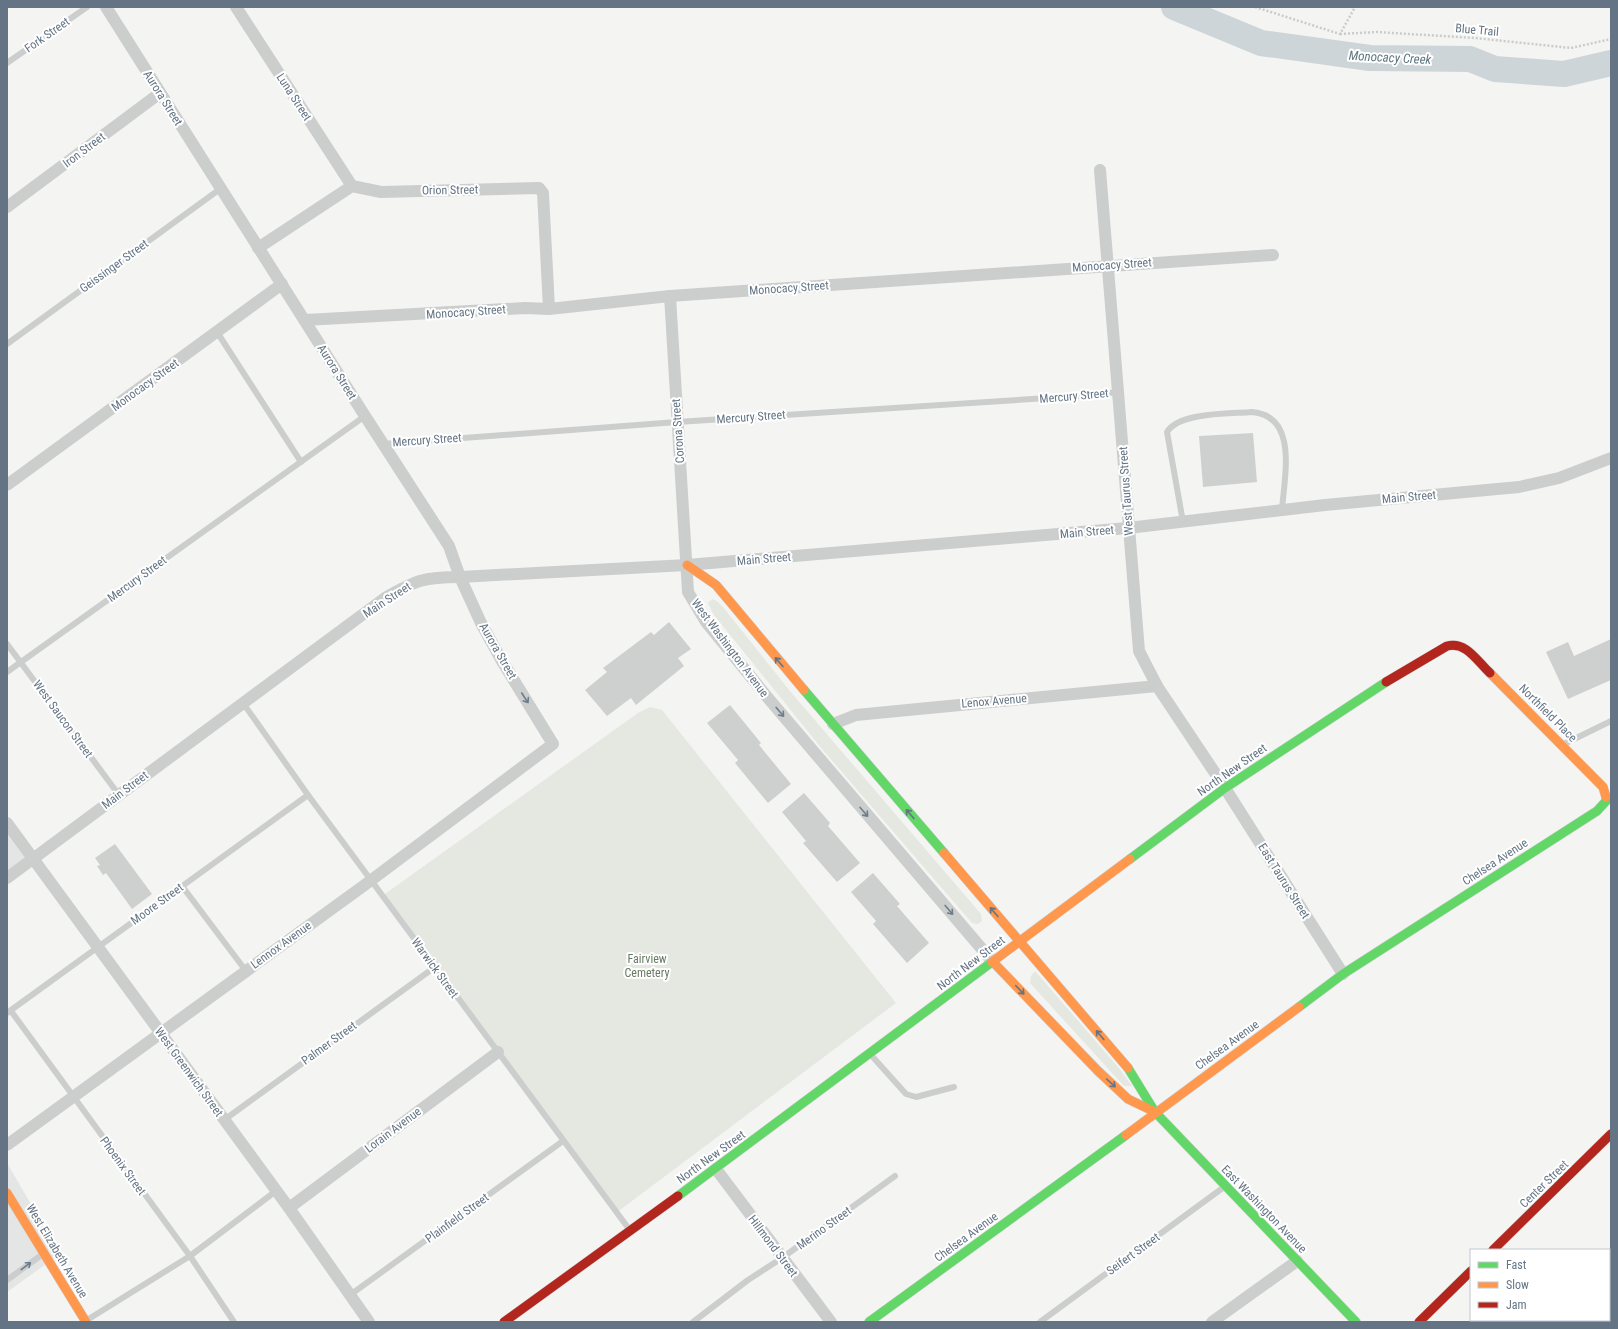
<svg xmlns="http://www.w3.org/2000/svg" width="1618" height="1329" font-family="'Roboto Condensed',sans-serif">
<rect width="100%" height="100%" fill="#f4f5f3"/>
<!-- built -->
<g fill="#e4e6e5">
<path d="M7,823L33,859L7,878Z"/>
<path d="M7,1163L60,1254L7,1292Z"/>
</g>
<!-- green -->
<g fill="#e4e8e1">
<path d="M712,599L717,601L723,607L790,691L981,914L982,921L978,924L972,923L822,749L714,615L708,603Z"/>
<path d="M650,707L662,710L896,1003L616,1213L382,896L638,713Z"/>
<path d="M1035,971L1118,1067L1132,1086H1124L1030,983L1031,976Z"/>
</g>
<g fill="none" stroke-linecap="round" stroke-linejoin="round">
<!-- river -->
<path stroke="#ced5d8" stroke-width="26" d="M1174,7L1261,43L1370,58L1470,59L1495,69L1564,74L1611,63"/>
</g>
<!-- building -->
<g fill="#ced0d0">
<path d="M1253,433L1257,482L1203,487L1199,436Z"/>
<path d="M669,622L691,649L678,658L684,666L636,705L631,698L607,716L585,690L607,672L603,668L651,632L654,635Z"/>
<path d="M1611,639V680L1568,699L1546,652L1568,642L1574,656Z"/>
<path d="M730,705L761,743L759,745L791,784L768,803L735,763L738,760L707,723Z"/>
<path d="M804,793L830,823L828,826L860,863L837,882L803,843L806,841L782,812Z"/>
<path d="M115,844L152,894L132,909L106,873L103,875L97,866L100,865L95,858Z"/>
<path d="M873,873L900,904L897,906L929,943L907,963L873,924L876,921L851,892Z"/>
</g>
<g fill="none" stroke-linecap="round" stroke-linejoin="round">
<!-- fast casing -->
<g stroke="#d1d3d3" stroke-width="10">
<g id="fast">
<path d="M804,690L944,853"/>
<path d="M1130,859L1225,788L1386,682"/>
<path d="M1299,1007L1343,974L1597,811L1607,800L1606,797"/>
<path d="M1128,1068L1155,1112L1356,1322"/>
<path d="M678,1196L992,962"/>
<path d="M869,1322L1126,1135"/>
</g>
</g>
<!-- slow casing -->
<g stroke="#d1d3d3" stroke-width="10">
<g id="slow">
<path d="M687,565L716,585L804,690"/>
<path d="M1490,673L1603,787L1606,797"/>
<path d="M944,853L1128,1068"/>
<path d="M992,962L1130,859"/>
<path d="M993,962L1098,1071L1128,1099L1155,1112"/>
<path d="M1126,1135L1299,1007"/>
<path d="M7,1193L86,1322"/>
</g>
</g>
<!-- jam casing -->
<g stroke="#d1d3d3" stroke-width="10">
<g id="jam">
<path d="M1386,682L1447,646C1466,641 1477,661 1490,673"/>
<path d="M1493,1250L1611,1134"/>
<path d="M504,1322L678,1196"/>
<path d="M1419,1322L1471,1271"/>
</g>
</g>
<!-- path -->
<g stroke="#cacbcb" stroke-width="2.5" stroke-dasharray="2 2" stroke-linecap="butt">
<path d="M1255,7L1340,34L1355,7"/>
<path d="M1340,34L1377,32L1475,38L1571,48L1611,39"/>
</g>
<!-- lane -->
<g stroke="#cccece" stroke-width="6">
<path d="M7,63L87,7"/>
<path d="M217,332L301,462"/>
<path d="M7,344L220,189"/>
<path d="M383,444L677,422L1079,396L1119,392"/>
<path d="M1183,522L1167,432C1179,412 1230,414 1252,412C1299,416 1284,478 1282,510"/>
<path d="M7,644L119,795"/>
<path d="M7,672L365,416"/>
<path d="M243,703L308,795L629,1229"/>
<path d="M1562,745L1611,721"/>
<path d="M182,886L246,971"/>
<path d="M11,1011L190,1256L234,1322"/>
<path d="M7,1013L308,795"/>
<path d="M871,1055L906,1094L916,1097L954,1087"/>
<path d="M224,1120L435,967"/>
<path d="M7,1280L43,1254"/>
<path d="M350,1295L563,1141"/>
<path d="M87,1320L190,1256L276,1191"/>
<path d="M1524,1320L1525,1322"/>
<path d="M693,1322L748,1280L782,1258L895,1176"/>
<path d="M1040,1322L1224,1187"/>
</g>
<!-- street -->
<g stroke="#cccece" stroke-width="12">
<path d="M236,7L352,186"/>
<path d="M1100,170L1139,651L1157,686L1225,788L1343,974"/>
<path d="M7,207L160,93"/>
<path d="M258,248L352,186L381,192L539,188L543,193L549,309"/>
<path d="M670,296L688,592L706,622L768,698L993,962"/>
<path d="M305,320L525,308L549,309L670,296L1273,255"/>
<path d="M7,485L282,284"/>
<path d="M833,724L856,715L1157,686"/>
<path d="M7,823L289,1208L369,1322"/>
<path d="M7,878L385,598C416,580 424,577 460,577L687,565L1128,528L1325,505L1519,487L1559,478L1611,458"/>
<path d="M7,1145L366,884L553,744L502,661L481,623L460,577L449,546L365,416L106,7"/>
<path d="M716,1169L831,1322"/>
<path d="M289,1208L498,1052"/>
<path d="M1609,1301H1611"/>
<path d="M1212,1322L1297,1261"/>
</g>
<!-- fast -->
<use href="#fast" stroke="#63d668" stroke-width="9"/>
<!-- slow -->
<use href="#slow" stroke="#ff974d" stroke-width="9"/>
<!-- jam -->
<use href="#jam" stroke="#b3261e" stroke-width="9"/>
</g>
<!-- one-way arrows -->
<defs><path id="oneway-shaft" d="M-6 0H5M1.5-3L5.5 0L1.5 3" fill="none" stroke-width="1.6" stroke-linecap="round" stroke-linejoin="round"/></defs>
<g stroke="#647484">
<use href="#oneway-shaft" transform="translate(779 662) rotate(-131)"/>
<use href="#oneway-shaft" transform="translate(910 814) rotate(-131)"/>
<use href="#oneway-shaft" transform="translate(994 912) rotate(-131)"/>
<use href="#oneway-shaft" transform="translate(1020 990) rotate(46)"/>
<use href="#oneway-shaft" transform="translate(1100 1035) rotate(-130)"/>
<use href="#oneway-shaft" transform="translate(1111 1083) rotate(42)"/>
</g>
<g stroke="#6e7d8b">
<use href="#oneway-shaft" transform="translate(525 698) rotate(57)"/>
<use href="#oneway-shaft" transform="translate(780 712) rotate(50)"/>
<use href="#oneway-shaft" transform="translate(864 812) rotate(49)"/>
<use href="#oneway-shaft" transform="translate(949 910) rotate(50)"/>
<use href="#oneway-shaft" transform="translate(26 1266) rotate(-37)"/>
</g>
<g text-anchor="middle" stroke-width="4" stroke-linejoin="round" paint-order="stroke">
<!-- street labels -->
<g font-size="12" fill="#647484" stroke="#fff">
<text transform="translate(1477 30) rotate(5)" y="4">Blue Trail</text>
<text transform="translate(47 35) rotate(-35)" y="4">Fork Street</text>
<text transform="translate(294 97) rotate(57)" y="4">Luna Street</text>
<text transform="translate(163 98) rotate(58)" y="4">Aurora Street</text>
<text transform="translate(84 150) rotate(-37)" y="4">Iron Street</text>
<text transform="translate(450 190) rotate(-1)" y="4">Orion Street</text>
<text transform="translate(1112 265) rotate(-4)" y="4">Monocacy Street</text>
<text transform="translate(114 266) rotate(-36)" y="4">Geissinger Street</text>
<text transform="translate(789 288) rotate(-4)" y="4">Monocacy Street</text>
<text transform="translate(466 312) rotate(-4)" y="4">Monocacy Street</text>
<text transform="translate(337 372) rotate(58)" y="4">Aurora Street</text>
<text transform="translate(145 385) rotate(-36)" y="4">Monocacy Street</text>
<text transform="translate(1074 396) rotate(-5)" y="4">Mercury Street</text>
<text transform="translate(751 417) rotate(-4)" y="4">Mercury Street</text>
<text transform="translate(678 431) rotate(-94)" y="4">Corona Street</text>
<text transform="translate(427 440) rotate(-4)" y="4">Mercury Street</text>
<text transform="translate(1126 491) rotate(-94)" y="4">West Taurus Street</text>
<text transform="translate(1409 497) rotate(-5)" y="4">Main Street</text>
<text transform="translate(1087 532) rotate(-5)" y="4">Main Street</text>
<text transform="translate(764 559) rotate(-5)" y="4">Main Street</text>
<text transform="translate(137 579) rotate(-36)" y="4">Mercury Street</text>
<text transform="translate(387 600) rotate(-33)" y="4">Main Street</text>
<text transform="translate(730 648) rotate(53)" y="4">West Washington Avenue</text>
<text transform="translate(498 651) rotate(60)" y="4">Aurora Street</text>
<text transform="translate(994 701) rotate(-5)" y="4">Lenox Avenue</text>
<text transform="translate(1548 713) rotate(45)" y="4">Northfield Place</text>
<text transform="translate(63 719) rotate(54)" y="4">West Saucon Street</text>
<text transform="translate(1232 770) rotate(-35)" y="4">North New Street</text>
<text transform="translate(125 790) rotate(-37)" y="4">Main Street</text>
<text transform="translate(1495 862) rotate(-33)" y="4">Chelsea Avenue</text>
<text transform="translate(1284 881) rotate(58)" y="4">East Taurus Street</text>
<text transform="translate(157 904) rotate(-36)" y="4">Moore Street</text>
<text transform="translate(281 945) rotate(-36)" y="4">Lennox Avenue</text>
<text transform="translate(971 963) rotate(-37)" y="4">North New Street</text>
<text transform="translate(435 968) rotate(54)" y="4">Warwick Street</text>
<text transform="translate(329 1043) rotate(-36)" y="4">Palmer Street</text>
<text transform="translate(1227 1045) rotate(-36)" y="4">Chelsea Avenue</text>
<text transform="translate(189 1072) rotate(54)" y="4">West Greenwich Street</text>
<text transform="translate(393 1130) rotate(-37)" y="4">Lorain Avenue</text>
<text transform="translate(711 1157) rotate(-36)" y="4">North New Street</text>
<text transform="translate(123 1166) rotate(54)" y="4">Phoenix Street</text>
<text transform="translate(1544 1184) rotate(-44)" y="4">Center Street</text>
<text transform="translate(1264 1209) rotate(46)" y="4">East Washington Avenue</text>
<text transform="translate(457 1218) rotate(-36)" y="4">Plainfield Street</text>
<text transform="translate(824 1228) rotate(-36)" y="4">Merino Street</text>
<text transform="translate(966 1237) rotate(-36)" y="4">Chelsea Avenue</text>
<text transform="translate(773 1246) rotate(53)" y="4">Hillmond Street</text>
<text transform="translate(57 1251) rotate(59)" y="4">West Elizabeth Avenue</text>
<text transform="translate(1133 1254) rotate(-36)" y="4">Seifert Street</text>
</g>
<!-- park labels -->
<g font-size="12" fill="#677b63" stroke="#fff">
<text x="647" y="963">Fairview<tspan x="647" dy="14">Cemetery</tspan></text>
</g>
<!-- water labels -->
<g font-size="13" font-style="italic" fill="#5f7780" stroke="#fff">
<text transform="translate(1390 57) rotate(3)" y="5">Monocacy Creek</text>
</g>
</g>
<!-- border -->
<rect width="1618" height="1329" fill="none" stroke="#647484" stroke-width="16"/>
<!-- legend -->
<rect x="1470" y="1249" width="140" height="72" fill="#ffffff" stroke="#c1c7ce"/>
<rect x="1478" y="1262" width="20" height="6" fill="#63d668" stroke="#c1c7ce"/>
<text x="1506" y="1269" font-size="12" fill="#647484">Fast</text>
<rect x="1478" y="1282" width="20" height="6" fill="#ff974d" stroke="#c1c7ce"/>
<text x="1506" y="1289" font-size="12" fill="#647484">Slow</text>
<rect x="1478" y="1302" width="20" height="6" fill="#b3261e" stroke="#c1c7ce"/>
<text x="1506" y="1309" font-size="12" fill="#647484">Jam</text>
</svg>
